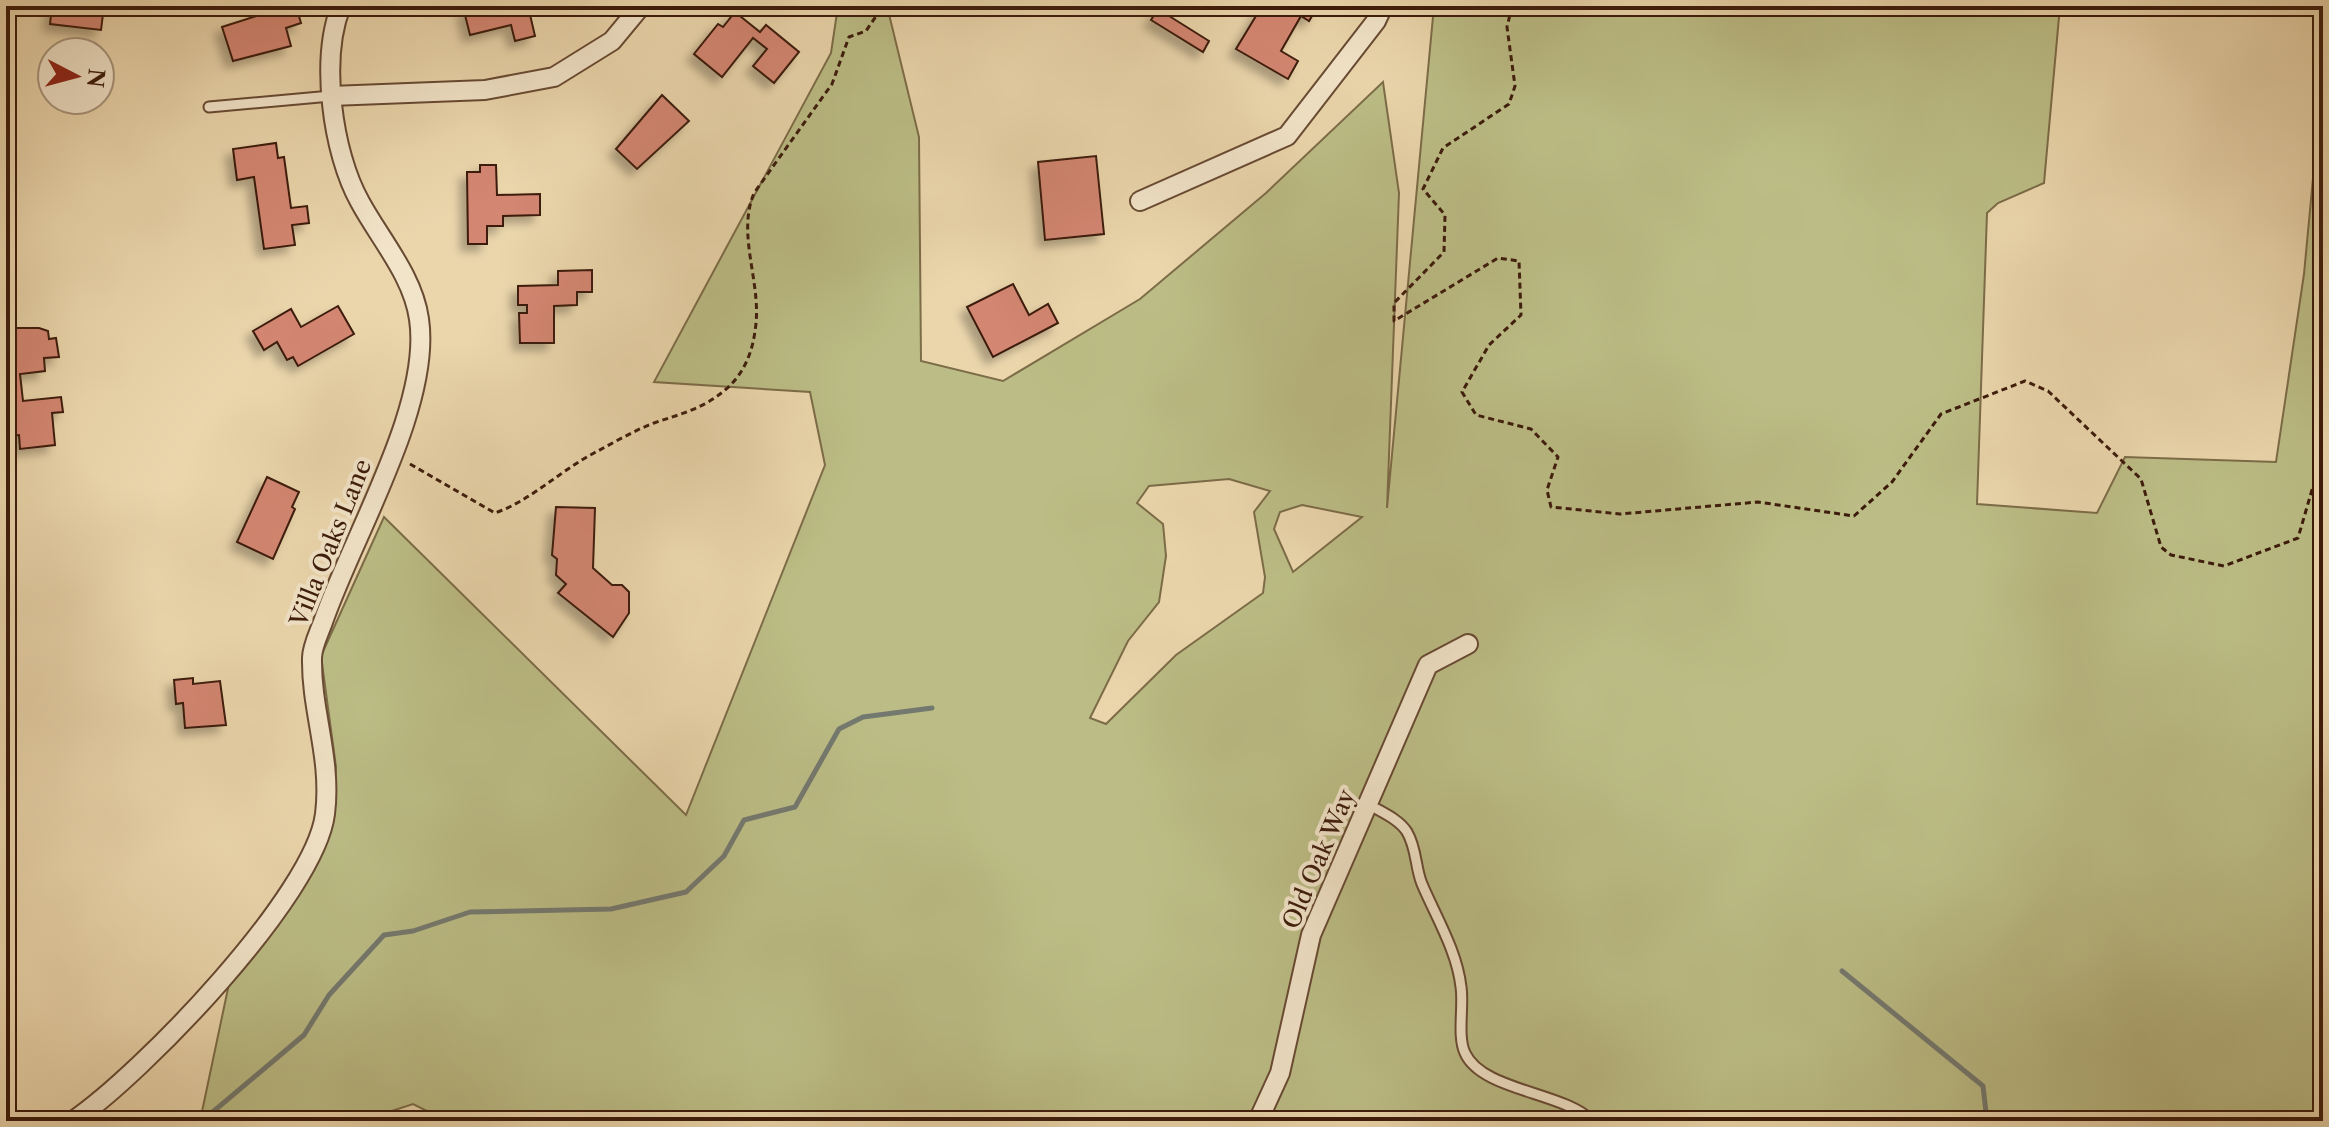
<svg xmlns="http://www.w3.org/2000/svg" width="2329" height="1127" font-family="'Libre Caslon Text',serif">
<defs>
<filter id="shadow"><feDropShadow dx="-7" dy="7" stdDeviation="4" flood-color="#0004"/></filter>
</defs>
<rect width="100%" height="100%" fill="#ebd6ac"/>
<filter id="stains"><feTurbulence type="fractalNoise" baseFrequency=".0025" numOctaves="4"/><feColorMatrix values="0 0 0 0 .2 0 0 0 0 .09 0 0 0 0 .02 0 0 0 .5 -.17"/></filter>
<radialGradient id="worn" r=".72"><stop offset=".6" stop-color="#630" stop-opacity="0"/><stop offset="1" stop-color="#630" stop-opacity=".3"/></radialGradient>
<!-- green -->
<path fill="#bcbd86" stroke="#7c6c48" stroke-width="2" fill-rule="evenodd" d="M838,6H887L919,137L921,361L1003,381L1140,299L1266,193L1383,82L1399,193L1387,508L1434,6H2060L2044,183L1998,203L1987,213L1977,504L2097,513L2125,457L2276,462L2304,274L2323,72V1121H447L413,1104L361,1121H200L230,979L318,861L333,820L336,767L321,656L384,517L686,815L825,465L810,392L654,382L831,53ZM1229,479L1270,491L1254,512L1265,577L1263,593L1176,655L1106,724L1090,718L1128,641L1159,602L1166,556L1163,524L1137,503L1149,486ZM1302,505L1362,517L1293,572L1274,529L1280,512Z"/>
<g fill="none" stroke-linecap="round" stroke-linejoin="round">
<!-- stream -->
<g stroke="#74796f" stroke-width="5">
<path d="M1842,971L1983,1086L1987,1121"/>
<path d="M202,1121L304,1035L329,995L384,935L413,931L470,912L611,909L686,892L724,856L744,820L795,807L839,729L863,717L932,708"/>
</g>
</g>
<!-- building -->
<g fill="#d38672" stroke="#3c1b0b" stroke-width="2" filter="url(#shadow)">
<path d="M52,6H104L101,30L50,24Z"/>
<path d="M288,6H296L301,23L286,28L291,46L233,61L222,27Z"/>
<path d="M467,6H528L535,36L515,41L511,25L470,35L464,11L468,10Z"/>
<path d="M1262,6H1318L1309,21L1301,16L1281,51L1298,61L1288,79L1236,49Z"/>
<path d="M1158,9L1209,41L1203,52L1151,20Z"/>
<path d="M735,12L760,32L766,25L799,52L774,83L753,66L767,49L753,38L722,77L694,54L718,24L723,27Z"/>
<path d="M662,95L689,121L637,169L616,149Z"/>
<path d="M276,143L278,158L284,157L291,208L307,206L309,223L292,225L295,245L264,249L254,177L237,180L233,149Z"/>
<path d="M1096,156L1104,234L1045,240L1038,162Z"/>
<path d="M480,165H496L497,195L540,194V215L503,216V226H487V244H468L467,172H480Z"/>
<path d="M592,270V292H577V305L554,306V343H520L519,313H527V305H518V286L558,285V271Z"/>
<path d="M1013,284L1029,315L1048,304L1058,323L993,357L967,307Z"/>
<path d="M338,306L354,334L298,366L293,357L287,360L277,342L264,350L253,331L291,309L301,327Z"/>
<path d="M11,328H39L48,331L49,339L56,338L59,357L44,358L45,371L20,374L23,401L61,397L63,412L52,413L55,445L20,449L19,435L10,436L6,417V336Z"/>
<path d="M267,477L299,492L292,507L295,509L273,559L237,542Z"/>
<path d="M556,507L595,508L593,568L612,585H622L629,592V613L613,637L558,593L566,584L556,575L557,559L552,555Z"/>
<path d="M193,678V684L220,681L226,725L185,728L183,703L176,704L174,680Z"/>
</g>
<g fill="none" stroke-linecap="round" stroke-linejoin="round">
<!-- lane casing -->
<g stroke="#684a33" stroke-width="13">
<g id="lane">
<path d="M209,107L331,96"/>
<path d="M1368,804C1381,812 1399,819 1407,832C1417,849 1415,867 1422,884C1436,917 1457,951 1461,987C1464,1006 1457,1036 1465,1053C1482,1091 1564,1092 1592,1121"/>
</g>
</g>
<!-- street casing -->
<g stroke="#684a33" stroke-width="22">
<g id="street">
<path d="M331,96L485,90L554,77L612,41L641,6"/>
<path d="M1140,201L1287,136L1376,21L1383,6"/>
<path d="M73,1121C142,1074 315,895 325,814C332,758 311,711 312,658C312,647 319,633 323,622C352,537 432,406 419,319C413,276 380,239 360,202C332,152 320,59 341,6"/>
<path d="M1258,1121L1280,1073L1311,935L1428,665L1468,644"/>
</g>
</g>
<!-- path -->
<g stroke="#3c1b0b" stroke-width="3" stroke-dasharray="6 4" stroke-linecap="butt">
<path d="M1512,6L1507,27L1515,86L1509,104L1443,148L1423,189L1445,215L1444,252L1394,303V321L1498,258L1519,261L1521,315L1489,345L1462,392L1476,415L1531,429L1558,457L1547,490L1551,507L1620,514L1758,502L1854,516L1892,482L1941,414L2025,381L2048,391L2141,479L2161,547L2171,555L2224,566L2298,538L2323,452"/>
<path d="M2323,346L2320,360L2323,390"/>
<path d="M410,464L495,513C530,501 560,471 594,453C613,443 633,431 654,423C680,414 703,409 725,390C743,375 752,354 755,331C763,284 736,237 754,193L832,84L849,37L866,31L883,6"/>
</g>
<!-- lane -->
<use href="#lane" stroke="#f2e4c9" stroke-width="9"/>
<!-- street -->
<use href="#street" stroke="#f2e4c9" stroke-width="18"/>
</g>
<g text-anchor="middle" stroke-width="8" stroke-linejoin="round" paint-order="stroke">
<!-- street labels -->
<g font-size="24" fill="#3c1b0b" stroke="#f2e4c9">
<text transform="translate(331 543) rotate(-68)" y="8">Villa Oaks Lane</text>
<text transform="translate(1319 859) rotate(-67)" y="8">Old Oak Way</text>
</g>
</g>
<!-- margin -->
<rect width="2329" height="1127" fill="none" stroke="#ebd6ac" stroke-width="32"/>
<rect x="8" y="8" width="2313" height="1111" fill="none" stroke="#3c1b0b" stroke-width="4"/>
<rect x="16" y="16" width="2297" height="1095" fill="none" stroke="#3c1b0b" stroke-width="2"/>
<!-- north arrow -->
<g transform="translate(76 76) rotate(96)"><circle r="38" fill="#f2e4c9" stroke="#a9947d" stroke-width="2"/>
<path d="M0-6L14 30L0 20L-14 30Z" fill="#8f2418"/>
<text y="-12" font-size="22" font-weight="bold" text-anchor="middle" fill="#3c1b0b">N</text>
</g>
<rect width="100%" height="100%" filter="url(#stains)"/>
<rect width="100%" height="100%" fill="url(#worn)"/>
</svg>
